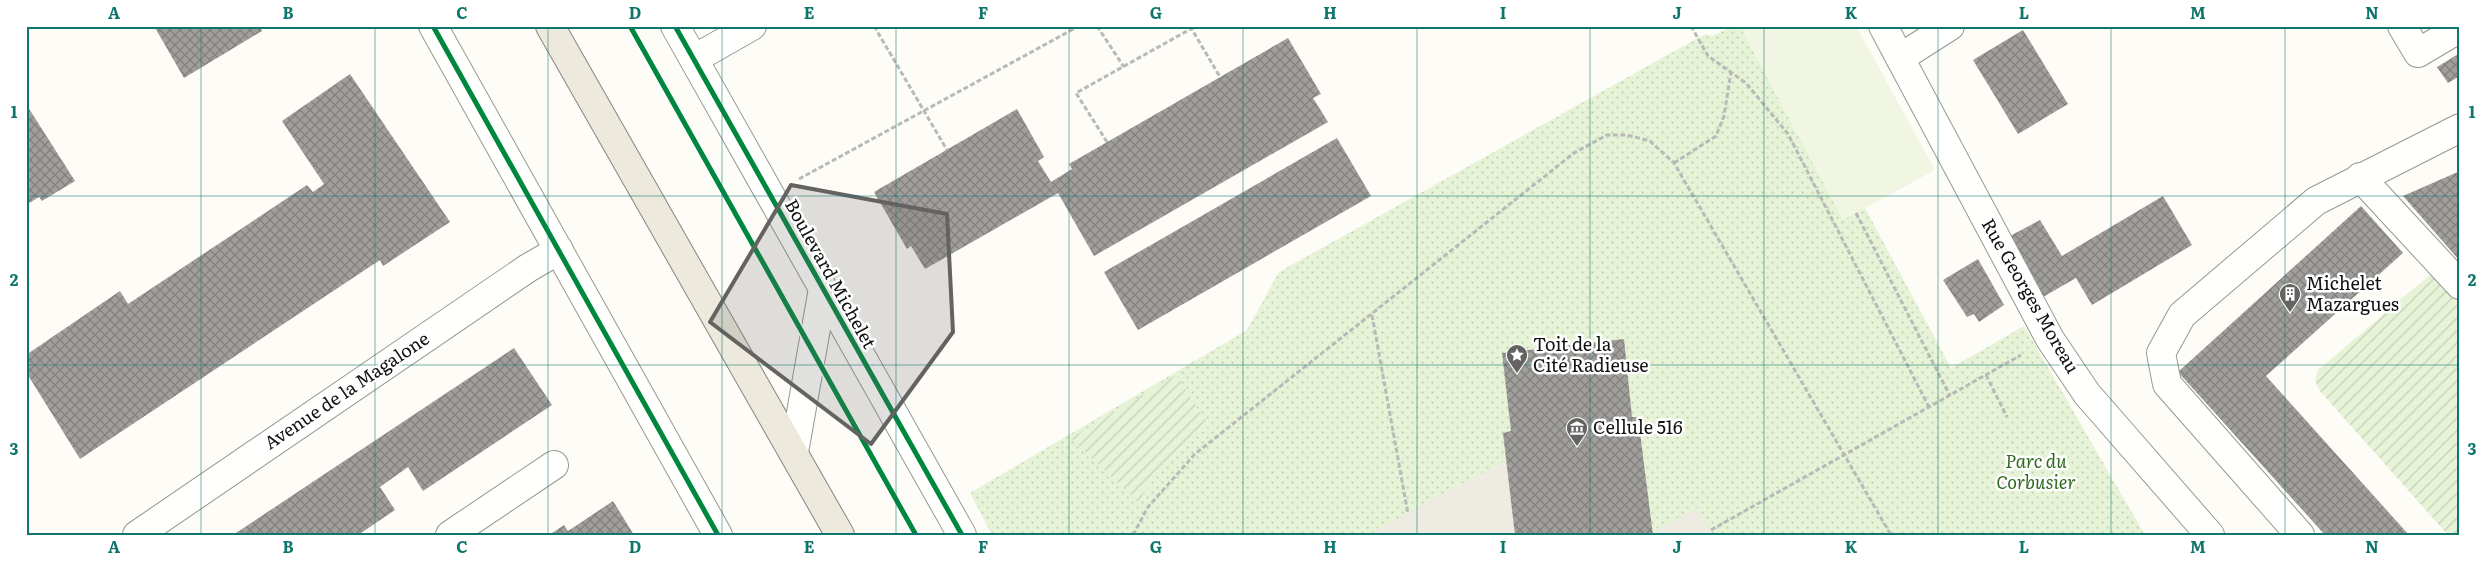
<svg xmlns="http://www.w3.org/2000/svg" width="2486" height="561" font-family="Literata,serif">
<defs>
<pattern id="grass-dots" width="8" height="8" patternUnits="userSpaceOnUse" patternTransform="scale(1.25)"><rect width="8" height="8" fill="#e7f3d7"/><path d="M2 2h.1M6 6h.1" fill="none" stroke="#c5cfb8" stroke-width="1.8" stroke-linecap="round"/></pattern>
<pattern id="garden-furrows" width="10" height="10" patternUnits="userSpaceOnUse" patternTransform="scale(1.25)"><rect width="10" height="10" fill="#e7f3d7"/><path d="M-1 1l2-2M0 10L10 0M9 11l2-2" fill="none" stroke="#c5cfb8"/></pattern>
<pattern id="building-cross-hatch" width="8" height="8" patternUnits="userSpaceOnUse" patternTransform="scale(1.25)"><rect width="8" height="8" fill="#a19f9c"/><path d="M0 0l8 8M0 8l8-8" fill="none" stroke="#82807e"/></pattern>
</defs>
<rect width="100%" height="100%" fill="#fdfcf7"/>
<!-- grass -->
<path fill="url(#grass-dots)" d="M1732,26H1740L1843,219L1865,208L1951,368L2024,326L2145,535H992L970,493L1247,330L1279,272L1705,34L1713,36Z"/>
<!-- garden -->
<g fill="url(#garden-furrows)">
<path d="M2431,274L2442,281L2460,300V535H2448L2319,390L2315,380L2318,370Z"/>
<path d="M1176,375L1209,426L1163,466L1138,502L1071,438Z"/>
</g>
<!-- pitch -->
<path fill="#f0f6e1" d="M1740,26H1856L1935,170L1843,220Z"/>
<!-- plaza -->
<g fill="#edebe2">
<path d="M1506,460L1515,535H1370L1422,505Z"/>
<path d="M1697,507L1713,535H1653V532Z"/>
</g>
<!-- building -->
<g fill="url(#building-cross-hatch)">
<path d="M154,26H259L262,31L184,78Z"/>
<path d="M2023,30L2068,104L2018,134L1973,60Z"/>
<path d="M1288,38L1321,94L1313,98L1328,122L1094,256L1058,193L925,269L911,246L907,249L874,192L1017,109L1044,157L1038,161L1051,182L1072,169L1069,164Z"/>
<path d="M2460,53V76L2448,83L2437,67Z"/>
<path d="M350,74L450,222L383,266L380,260L80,459L26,372V355L120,291L128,304L307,185L313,192L324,184L282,121Z"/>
<path d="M26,104L75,181L42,201L39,197L26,205Z"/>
<path d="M1337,138L1371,196L1138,330L1104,272Z"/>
<path d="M2460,171V261L2403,196Z"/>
<path d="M2163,196L2192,245L2092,305L2076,278L2043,297L2010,236L2040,220L2062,256Z"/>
<path d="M2361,206L2403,253L2266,376L2409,535H2325L2178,372Z"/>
<path d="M1978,259L2004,305L1979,322L1974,314L1967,317L1943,280Z"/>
<path d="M1624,339L1632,417H1638L1653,535H1515L1503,433L1511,431L1502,353Z"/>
<path d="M514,348L552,405L423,491L408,467L380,487L395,510L358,535H233Z"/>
<path d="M613,501L634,535H549L564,525L568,531Z"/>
</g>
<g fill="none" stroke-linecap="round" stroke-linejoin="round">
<!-- minor casing -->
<g stroke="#979795" stroke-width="30">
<g id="minor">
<path d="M433,26L718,535"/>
<path d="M675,26L962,535"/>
<path d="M1883,26L1900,58L1950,26"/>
<path d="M2402,26L2418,53L2460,28"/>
<path d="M1900,58L2050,339L2087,394L2210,535"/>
<path d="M694,59L752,26"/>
<path d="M2360,177L2460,285"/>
<path d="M794,452L823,289"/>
<path d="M137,535L528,268L559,250"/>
<path d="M450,535L554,465"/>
<path d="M2300,535L2167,384L2161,353L2182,315L2316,201L2460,128"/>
</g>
</g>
<!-- major casing -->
<g stroke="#858482" stroke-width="30">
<path id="major" d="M550,26L840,535"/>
</g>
<!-- path -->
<g stroke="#b9b9b8" stroke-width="3" stroke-dasharray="5 2.5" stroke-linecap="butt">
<path d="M874,26L947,150"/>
<path d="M1097,26L1124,67"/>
<path d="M1190,26L1220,77"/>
<path d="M1691,26L1708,56L1746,83L1788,134L1929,407"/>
<path d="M1107,142L1076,93L1196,26"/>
<path d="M1674,163L1716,136L1724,116L1731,72"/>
<path d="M799,179L1079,26"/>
<path d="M1856,213L1950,396"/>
<path d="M1372,315L1408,514"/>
<path d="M1986,375L2007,417"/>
<path d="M1711,530L2021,355"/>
<path d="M1133,535L1148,507L1195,454L1574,153L1607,135H1627L1650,141L1674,163L1891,535"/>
</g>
<!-- minor -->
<use href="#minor" stroke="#fffffe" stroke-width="28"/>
<!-- major -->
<use href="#major" stroke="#ede9dc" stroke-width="28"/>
<!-- cycleway casing -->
<g stroke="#fff" stroke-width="8">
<g id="cycleway">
<path d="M433,26L718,535"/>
<path d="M630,26L916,535"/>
<path d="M675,26L962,535"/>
</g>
</g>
<!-- cycleway -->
<use href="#cycleway" stroke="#00873e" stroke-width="5"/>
</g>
<!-- marked area -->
<path fill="#646362" fill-opacity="0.2" stroke="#646362" stroke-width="4" stroke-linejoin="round" d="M791,185L947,214L953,332L871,444L710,322Z"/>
<!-- grid -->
<path fill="none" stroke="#0f766e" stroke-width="1" stroke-opacity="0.55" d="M201,26V535M375,26V535M548,26V535M722,26V535M896,26V535M1069,26V535M1243,26V535M1417,26V535M1590,26V535M1764,26V535M1938,26V535M2111,26V535M2285,26V535M26,196H2460M26,365H2460"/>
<!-- icons -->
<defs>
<g id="building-pin" transform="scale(1.125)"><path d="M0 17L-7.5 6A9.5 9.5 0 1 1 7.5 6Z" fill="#646362" stroke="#fff"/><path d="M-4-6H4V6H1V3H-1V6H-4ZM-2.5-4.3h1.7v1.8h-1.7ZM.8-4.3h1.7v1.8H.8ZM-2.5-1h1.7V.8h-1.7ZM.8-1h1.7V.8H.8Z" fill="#fff"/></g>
<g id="sight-pin" transform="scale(1.125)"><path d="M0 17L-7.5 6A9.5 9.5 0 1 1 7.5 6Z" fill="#646362" stroke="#fff"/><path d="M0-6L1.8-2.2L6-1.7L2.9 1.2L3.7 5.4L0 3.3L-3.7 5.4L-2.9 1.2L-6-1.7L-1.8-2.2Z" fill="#fff"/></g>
<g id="museum-pin" transform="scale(1.125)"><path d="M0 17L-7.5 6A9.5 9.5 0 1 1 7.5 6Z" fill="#646362" stroke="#fff"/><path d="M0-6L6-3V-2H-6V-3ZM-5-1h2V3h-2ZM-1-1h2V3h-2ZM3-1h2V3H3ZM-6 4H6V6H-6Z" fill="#fff"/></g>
</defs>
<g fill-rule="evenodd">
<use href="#building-pin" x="2290" y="294"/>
<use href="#sight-pin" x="1517" y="355"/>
<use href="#museum-pin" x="1577" y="428"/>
</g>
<g text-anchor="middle" stroke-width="5" stroke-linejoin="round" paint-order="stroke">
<!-- street labels -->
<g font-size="18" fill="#111" stroke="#fff">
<text transform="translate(830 274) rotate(61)" y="6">Boulevard Michelet</text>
<text transform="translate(2030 296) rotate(60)" y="6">Rue Georges Moreau</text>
<text transform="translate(347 391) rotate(-34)" y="6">Avenue de la Magalone</text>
</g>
<!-- poi labels -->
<g font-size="18" fill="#111" stroke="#fff" text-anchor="start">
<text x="2306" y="290">Michelet<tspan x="2306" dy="21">Mazargues</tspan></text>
<text x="1533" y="351">Toit de la<tspan x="1533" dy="21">Cité Radieuse</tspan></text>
<text x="1593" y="434">Cellule 516</text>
</g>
<!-- park labels -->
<g font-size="18" font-style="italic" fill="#2f6b1f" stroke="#fff">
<text x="2036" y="468">Parc du<tspan x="2036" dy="21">Corbusier</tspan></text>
</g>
</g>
<!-- border -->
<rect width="2486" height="561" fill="none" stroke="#ffffff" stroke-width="55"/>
<rect x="28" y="28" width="2430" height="506" fill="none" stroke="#0f766e" stroke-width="2"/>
<g font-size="16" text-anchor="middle" font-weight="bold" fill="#0f766e">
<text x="114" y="19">A</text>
<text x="288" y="19">B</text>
<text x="462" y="19">C</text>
<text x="635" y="19">D</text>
<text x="809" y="19">E</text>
<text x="983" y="19">F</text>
<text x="1156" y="19">G</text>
<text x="1330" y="19">H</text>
<text x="1503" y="19">I</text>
<text x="1677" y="19">J</text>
<text x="1851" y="19">K</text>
<text x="2024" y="19">L</text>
<text x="2198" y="19">M</text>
<text x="2372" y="19">N</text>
<text x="14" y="118">1</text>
<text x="2472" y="118">1</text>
<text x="14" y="286">2</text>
<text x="2472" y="286">2</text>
<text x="14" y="455">3</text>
<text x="2472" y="455">3</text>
<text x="114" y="553">A</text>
<text x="288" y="553">B</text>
<text x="462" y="553">C</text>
<text x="635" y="553">D</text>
<text x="809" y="553">E</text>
<text x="983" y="553">F</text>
<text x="1156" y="553">G</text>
<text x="1330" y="553">H</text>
<text x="1503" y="553">I</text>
<text x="1677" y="553">J</text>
<text x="1851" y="553">K</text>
<text x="2024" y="553">L</text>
<text x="2198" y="553">M</text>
<text x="2372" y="553">N</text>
</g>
</svg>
